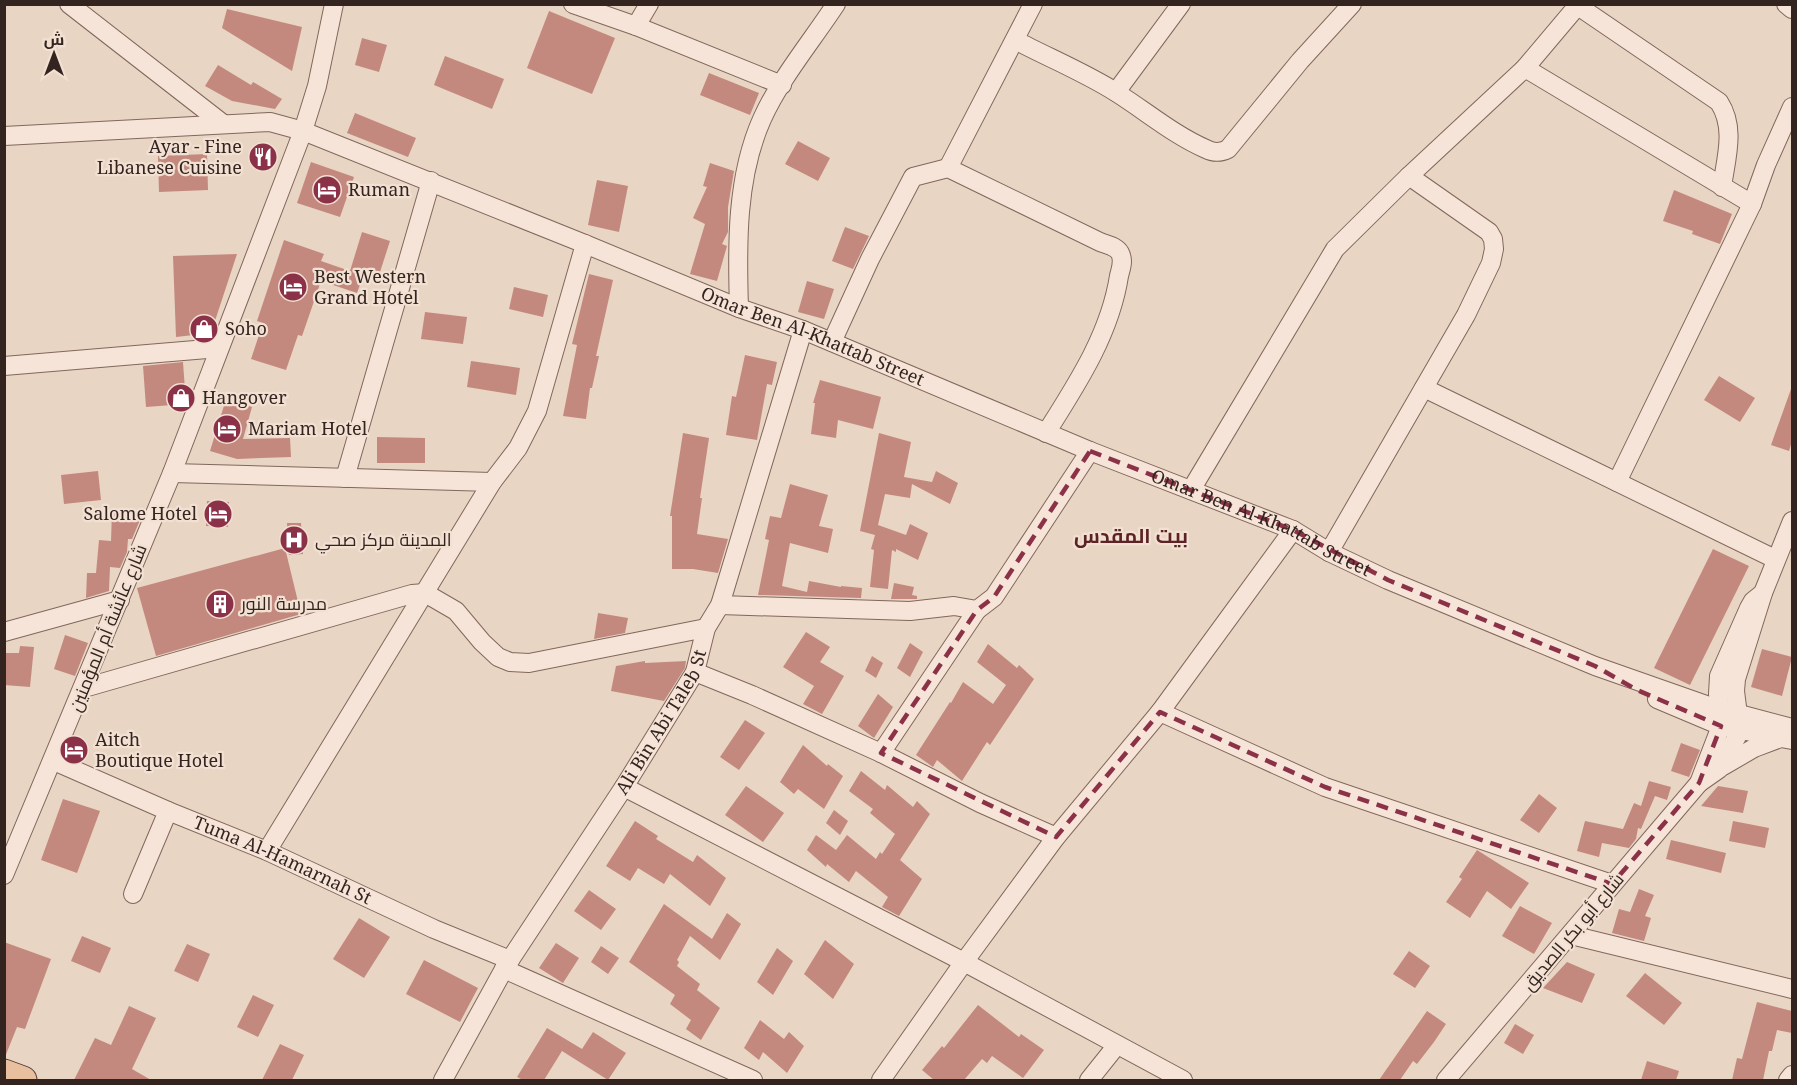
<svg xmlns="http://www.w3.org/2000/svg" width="1797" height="1085" font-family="'Noto Serif',Cairo,serif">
<rect width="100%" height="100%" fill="#e9d5c4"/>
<!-- building -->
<g fill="#c4897e">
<path d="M227,9L302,27L292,71L222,28Z"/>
<path d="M549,11L615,38L592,94L527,68Z"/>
<path d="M362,38L387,45L379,72L355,65Z"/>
<path d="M445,56L504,79L492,109L434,85Z"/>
<path d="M218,65L251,85L253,82L282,99L275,109L232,101L205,86Z"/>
<path d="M709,73L759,93L750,115L700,95Z"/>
<path d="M355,113L416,138L408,157L347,133Z"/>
<path d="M798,141L830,158L818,181L785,164Z"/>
<path d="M207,154L208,190L159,192L158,156Z"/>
<path d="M311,162L354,177L340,217L297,203Z"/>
<path d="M710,163L734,171L728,207V232L722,244L727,246L717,281L690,274L705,224L693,218L707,187L703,186Z"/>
<path d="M597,180L628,186L619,232L588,225Z"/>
<path d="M1674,190L1732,214L1720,244L1692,234L1693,231L1663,221Z"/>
<path d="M845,227L869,236L853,269L832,261Z"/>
<path d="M362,232L390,241L380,272L366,268L357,293L321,281L302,336L298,335L286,370L251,359L263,323L257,321L284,240L324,254L321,261L350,271Z"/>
<path d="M237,254L211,333L176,337L173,256Z"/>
<path d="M589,274L613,280L596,356H599L592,388H590L586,419L563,416L577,345L572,344Z"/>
<path d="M807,281L834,289L824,319L798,312Z"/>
<path d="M514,287L548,295L543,317L509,309Z"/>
<path d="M425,312L467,317L463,344L421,339Z"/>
<path d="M745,355L777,362L772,385L767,384L757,440L726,435L732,396L736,397Z"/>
<path d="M471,361L520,368L516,395L467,387Z"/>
<path d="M183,362L186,404L146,407L143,366Z"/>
<path d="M1719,376L1755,398L1740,422L1704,400Z"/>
<path d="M820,380L881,397L873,429L838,420L836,438L811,434L815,403H813Z"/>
<path d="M1791,389L1792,441L1789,451L1771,445Z"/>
<path d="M226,399L252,407L243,439L290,438L291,457L237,459L210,451Z"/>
<path d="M683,433L709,438L700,498H702L697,534L728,539L718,573L693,569H672V516H670Z"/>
<path d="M879,433L911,442L904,477L932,482L936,471L958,483L950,504L912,484L910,498L885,494L878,525L906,535L910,524L928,533L918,560L896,549V552L892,550L888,589L870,587L874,550L871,549L875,535L860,531Z"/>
<path d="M377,437L425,438V463H377Z"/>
<path d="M98,471L101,500L64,504L61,475Z"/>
<path d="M790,484L828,495L819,526L833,529L828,553L790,543L782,586L807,592L809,581L841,587V586L862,588L861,598L758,595L769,540L765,539L770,516L781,518Z"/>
<path d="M207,501L229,502L228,527L206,526Z"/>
<path d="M112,511L140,512V520L132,539H128L127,552L120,568L110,567L109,591L86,598L87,573H96L99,540L111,541Z"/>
<path d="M287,523H301L303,554L289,555Z"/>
<path d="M285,548L301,614L156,656L137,588Z"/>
<path d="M1713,549L1749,566L1690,685L1654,668Z"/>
<path d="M894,583L914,587L912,595L917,596V599H891Z"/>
<path d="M598,613L628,618L625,633L594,639Z"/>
<path d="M806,632L830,647L820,662L844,676L822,714L803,704L814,686L783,667Z"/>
<path d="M65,635L88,643L75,676L54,669Z"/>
<path d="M910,643L923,652L910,677L897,668Z"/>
<path d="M988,644L1017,668L1019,665L1034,679L990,745L987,742L962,781L937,760L933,767L916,755L950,702L951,703L963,682L993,704L1006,685L977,662Z"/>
<path d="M20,646L34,647L30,687L4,685V653H19Z"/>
<path d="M1762,649L1792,657L1782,696L1751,687Z"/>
<path d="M872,656L883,663L876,678L865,671Z"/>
<path d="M645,661V663L686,661L685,668L664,701L611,691L616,666Z"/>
<path d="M878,694L893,707L874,738L858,726Z"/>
<path d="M745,720L765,733L739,770L720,757Z"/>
<path d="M1681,743L1700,750L1689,777L1671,771Z"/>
<path d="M803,745L827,766L828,764L843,776L824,809L798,789L794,794L780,782Z"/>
<path d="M861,771L885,790L887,785L913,807L917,801L930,814L900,860L922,879L899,916L882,907L888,897L856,871L849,882L827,864L826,867L807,850L816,835L836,850L847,835L876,859L880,852L882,854L895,834L870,813L873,809L849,791Z"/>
<path d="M1649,781L1671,787L1667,800L1655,796L1641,829L1638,828L1636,839L1629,848L1602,843L1599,857L1577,851L1585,821L1623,829L1634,803L1641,806Z"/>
<path d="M746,786L784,813L763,842L725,815Z"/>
<path d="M1718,786L1748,791L1743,813L1701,806Z"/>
<path d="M1539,794L1557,808L1539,833L1520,820Z"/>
<path d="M63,799L100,811L77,873L41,860Z"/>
<path d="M834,810L848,821L840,835L826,823Z"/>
<path d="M635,821L658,836L656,839L693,862L697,855L726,878L710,906L670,874L664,884L638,868L630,881L606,866Z"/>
<path d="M1733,821L1769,828L1765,848L1729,841Z"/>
<path d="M1671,840L1726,853L1721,873L1666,859Z"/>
<path d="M1477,850L1529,883L1511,909L1487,891L1470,918L1446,902L1462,879L1459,877Z"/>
<path d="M1639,889L1654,895L1645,916L1651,918L1644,941L1612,933L1619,909L1630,912Z"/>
<path d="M589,890L616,909L601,930L574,911Z"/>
<path d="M664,904L712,939L727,913L741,924L720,960L690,936L677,960L679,962L677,966L700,984L697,990L720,1008L701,1040L686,1029L691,1020L670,1004L675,995L629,962Z"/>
<path d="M1520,906L1552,923L1534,954L1502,936Z"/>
<path d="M359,918L390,937L364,978L333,959Z"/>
<path d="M82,936L111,948L100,973L71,961Z"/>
<path d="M825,940L854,964L833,999L804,974Z"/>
<path d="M4,942L51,959L25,1029L17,1027L5,1057Z"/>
<path d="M556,943L579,958L563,983L539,968Z"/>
<path d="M187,944L210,954L198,982L174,971Z"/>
<path d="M601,946L619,958L608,974L591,962Z"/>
<path d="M777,948L793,961L773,995L757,982Z"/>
<path d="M1409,951L1430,966L1415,988L1393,974Z"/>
<path d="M424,960L478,988L460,1022L406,994Z"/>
<path d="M1567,962L1595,974L1582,1003L1543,988Z"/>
<path d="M1645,973L1682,1003L1664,1025L1626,996Z"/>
<path d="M253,995L274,1005L258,1037L237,1027Z"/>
<path d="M1757,1002L1792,1011V1033L1777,1030L1772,1051H1769L1763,1080H1732L1737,1058L1742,1059Z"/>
<path d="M978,1005L1019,1037L1021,1034L1044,1050L1023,1078L992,1056L987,1063L982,1059L964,1080H934L922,1070L942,1046L944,1048Z"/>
<path d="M129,1006L156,1018L132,1069L151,1080H74L95,1038L111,1045Z"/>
<path d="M1427,1011L1446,1024L1434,1042L1417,1064L1413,1061L1400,1080H1379Z"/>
<path d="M760,1020L784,1039L789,1032L804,1046L787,1073L763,1052L759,1060L744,1048Z"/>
<path d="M1515,1024L1534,1035L1523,1054L1504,1043Z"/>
<path d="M547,1028L582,1049L593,1032L626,1053L608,1080L562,1051L544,1080H523L517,1077Z"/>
<path d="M280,1044L304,1055L292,1080H262Z"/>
<path d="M1647,1061L1679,1071L1676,1080H1641Z"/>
</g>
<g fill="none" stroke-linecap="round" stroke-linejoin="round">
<!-- minor casing -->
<g stroke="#82675c" stroke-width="20">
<g id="minor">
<path d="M69,4L222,123"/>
<path d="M573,4L636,26L782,85"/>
<path d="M1786,4L1792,9"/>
<path d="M1578,6L1719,102C1736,128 1726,158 1722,187"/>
<path d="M636,26L649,4"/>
<path d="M1015,40C1047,57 1088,74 1117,93C1147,112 1174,135 1206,149C1214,153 1220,153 1228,149L1300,61L1352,4"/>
<path d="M1525,68L1752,204"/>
<path d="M1116,92L1181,4"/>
<path id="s1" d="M4,136L270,122L303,131L585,244L739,308L803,330L1090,451L1293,530L1329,552L1388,580L1595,666L1709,706L1792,728"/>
<path d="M948,168L1033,4"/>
<path d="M739,308C737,246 736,177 762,119C780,79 811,42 836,4"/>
<path d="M832,342L870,259L913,177L948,168L1100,242C1107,245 1116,246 1120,253C1124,261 1121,268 1119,276C1110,334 1077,384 1046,433"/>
<path d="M4,366L219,348"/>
<path d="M1424,388L1775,559"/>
<path d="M172,473L492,482"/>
<path d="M345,478L431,181"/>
<path d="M1617,482L1752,204L1766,165L1792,107"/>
<path d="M1191,490L1335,249L1409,176L1525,68L1579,4"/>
<path d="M1329,552L1466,315L1491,263L1494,249L1493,239L1489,232L1409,176"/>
<path d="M720,605L910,611L954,606L977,610L994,597L1090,451"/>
<path d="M4,632L120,600"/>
<path d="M695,672L752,695L881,753L980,803L1056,837"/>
<path d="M84,688L412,594L425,593L456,611L482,642L498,657L510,662L529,663L706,628"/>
<path d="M1657,699L1721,726L1792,740"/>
<path d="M1160,712L1325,787L1612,884"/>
<path d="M881,753L977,610"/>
<path id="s2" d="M54,761L168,811L267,851L434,929L510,960"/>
<path d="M1723,766L1754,748L1778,739"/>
<path d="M1699,783L1719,769L1740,731L1735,691L1736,679L1763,593L1792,521"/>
<path d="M624,787L964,962L1183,1080"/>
<path d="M267,851L492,482L518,448L537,411L585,244"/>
<path d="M4,875L172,473L303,131L317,86L334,4"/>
<path d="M133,894L168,811"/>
<path d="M1571,935L1792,989"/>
<path d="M504,969L753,1080"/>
<path id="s3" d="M443,1080L504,969L624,787L695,672L706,628L720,605L803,330"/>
<path d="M881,1080L964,962L1056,837L1160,712L1293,530"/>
<path d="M1089,1080L1117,1045"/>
<path d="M1446,1080L1699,783L1721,726L1718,694L1719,676L1749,608L1753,601L1763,593"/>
<path d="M1788,1080L1792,1075"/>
</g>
</g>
<!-- primary casing -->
<g stroke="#503730" stroke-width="29">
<path id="primary" d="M4,1073L23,1080"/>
</g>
<!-- minor -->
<use href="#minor" stroke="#f5e4d7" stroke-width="18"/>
<!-- primary -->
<use href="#primary" stroke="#e9c09f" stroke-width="27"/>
</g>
<!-- marked area -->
<path fill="none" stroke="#8b3249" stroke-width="4.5" stroke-dasharray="12 8" stroke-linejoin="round" d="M1090,451L1293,530L1388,580L1595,666L1637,690L1721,726L1699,783L1612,884L1325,787L1160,712L1056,837L881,753L977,610L994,597Z"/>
<!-- icons -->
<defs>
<g id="restaurant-disc" transform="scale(1.5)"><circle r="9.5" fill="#8b3249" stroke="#f2e1d3"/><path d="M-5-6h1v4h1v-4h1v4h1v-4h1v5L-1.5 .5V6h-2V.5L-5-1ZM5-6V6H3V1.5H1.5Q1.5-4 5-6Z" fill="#fff"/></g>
<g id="hotel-disc" transform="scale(1.5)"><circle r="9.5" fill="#8b3249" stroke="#f2e1d3"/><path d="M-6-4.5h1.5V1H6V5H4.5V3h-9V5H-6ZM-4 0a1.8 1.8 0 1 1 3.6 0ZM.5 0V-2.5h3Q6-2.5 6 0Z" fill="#fff"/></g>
<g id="shop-disc" transform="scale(1.5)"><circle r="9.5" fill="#8b3249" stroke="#f2e1d3"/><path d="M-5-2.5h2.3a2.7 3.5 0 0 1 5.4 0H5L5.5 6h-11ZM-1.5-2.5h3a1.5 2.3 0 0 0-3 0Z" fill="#fff"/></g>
<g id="hospital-disc" transform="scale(1.5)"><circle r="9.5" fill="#8b3249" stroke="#f2e1d3"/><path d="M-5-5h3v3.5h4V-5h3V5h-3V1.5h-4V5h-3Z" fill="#fff"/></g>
<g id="building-disc" transform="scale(1.5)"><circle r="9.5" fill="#8b3249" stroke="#f2e1d3"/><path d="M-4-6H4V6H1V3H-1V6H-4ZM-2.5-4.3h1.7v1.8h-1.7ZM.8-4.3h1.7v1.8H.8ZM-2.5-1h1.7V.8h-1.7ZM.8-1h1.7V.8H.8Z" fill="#fff"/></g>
</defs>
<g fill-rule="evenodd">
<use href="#restaurant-disc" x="263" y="157"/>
<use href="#hotel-disc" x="327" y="190"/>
<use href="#hotel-disc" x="293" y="287"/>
<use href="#shop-disc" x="204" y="329"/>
<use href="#shop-disc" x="181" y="398"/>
<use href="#hotel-disc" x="227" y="429"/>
<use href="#hotel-disc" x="218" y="514"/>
<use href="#hospital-disc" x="294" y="540"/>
<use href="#building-disc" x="220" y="604"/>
<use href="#hotel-disc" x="74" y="750"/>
</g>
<g text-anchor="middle" stroke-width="4.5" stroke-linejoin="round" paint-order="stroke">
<!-- poi labels -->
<g font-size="18" fill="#34241f" stroke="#f2e1d3" text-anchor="start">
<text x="242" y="153" text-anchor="end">Ayar - Fine<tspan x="242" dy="21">Libanese Cuisine</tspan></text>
<text x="348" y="196">Ruman</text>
<text x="314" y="283">Best Western<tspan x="314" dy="21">Grand Hotel</tspan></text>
<text x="225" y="335">Soho</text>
<text x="202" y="404">Hangover</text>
<text x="248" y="435">Mariam Hotel</text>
<text x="197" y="520" text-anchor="end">Salome Hotel</text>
<text x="315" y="546">المدينة مركز صحي</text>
<text x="241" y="610">مدرسة النور</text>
<text x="95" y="746">Aitch<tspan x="95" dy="21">Boutique Hotel</tspan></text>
</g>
<!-- street labels -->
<g font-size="18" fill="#34241f" stroke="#f2e1d3">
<text dy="6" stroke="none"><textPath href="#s1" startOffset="850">Omar Ben Al-Khattab Street</textPath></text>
<text dy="6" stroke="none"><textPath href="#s1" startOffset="1336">Omar Ben Al-Khattab Street</textPath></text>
<text transform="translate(108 628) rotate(-68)" y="6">شارع عائشة أم المؤمنين</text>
<text dy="6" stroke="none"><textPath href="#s3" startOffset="420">Ali Bin Abi Taleb St</textPath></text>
<text dy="6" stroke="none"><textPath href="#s2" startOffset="249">Tuma Al-Hamarnah St</textPath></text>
<text transform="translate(1573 932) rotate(-50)" y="6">شارع أبو بكر الصديق</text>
</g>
<!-- neighbourhood labels -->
<g font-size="20" font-weight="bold" fill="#5c2225" stroke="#f2e1d3">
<text x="1131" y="543">بيت المقدس</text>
</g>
</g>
<!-- border -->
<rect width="1797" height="1085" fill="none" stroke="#34241f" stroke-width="12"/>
<!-- north arrow -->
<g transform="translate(54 54)" stroke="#f2e1d3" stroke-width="4.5" paint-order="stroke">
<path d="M0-4.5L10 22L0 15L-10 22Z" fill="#34241f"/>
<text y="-9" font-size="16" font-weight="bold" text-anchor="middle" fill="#34241f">ش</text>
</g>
</svg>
